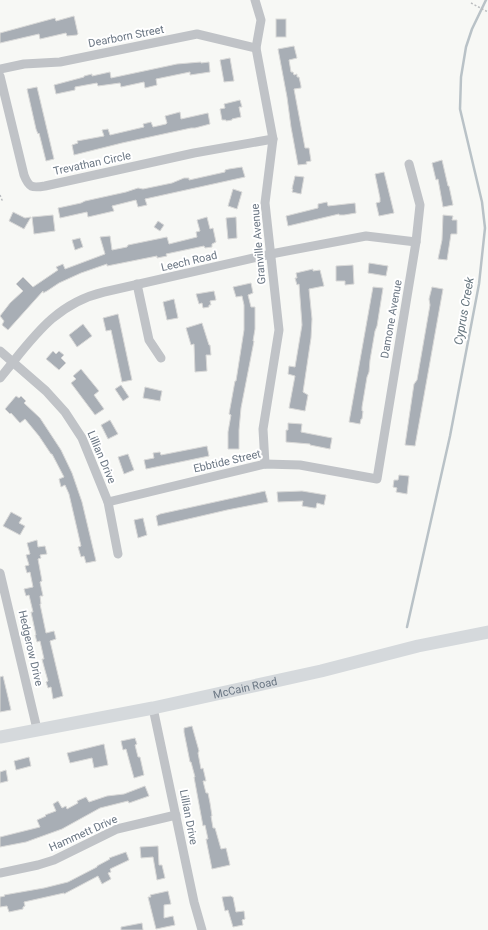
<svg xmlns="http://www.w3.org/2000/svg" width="488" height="930" font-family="Roboto,sans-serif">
<rect width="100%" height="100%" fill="#f7f8f5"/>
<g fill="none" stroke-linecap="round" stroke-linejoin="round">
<!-- stream -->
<path stroke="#b9c2c7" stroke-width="2.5" d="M407,627L450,436L479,284L485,228L482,202L460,109L461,77L466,47L472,29L486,0"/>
</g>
<!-- building -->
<g fill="#a8aeb5" stroke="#d9d9d8">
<path d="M74,16L78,34L77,35L67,36L66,33L40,39L39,34L0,43V33L55,18L56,21Z"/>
<rect x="276" y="19" width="10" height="18"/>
<path d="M294,46L297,58L289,60L291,72H293L294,75L297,74V77H299L301,86V88L294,89L305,148H309L311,161L306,162L307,164L298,165L291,127L287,97L278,49Z"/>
<path d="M230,58L234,81L224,82L220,60Z"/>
<path d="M201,62V63L209,62L210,72L190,75V72L156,79L157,85L145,88L144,82L121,87L120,83L98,86L97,83L75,87V90L56,94L54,85L84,77V76L92,74V76L110,72L111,78L177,64Z"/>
<path d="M37,87L54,159L46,161L39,133L38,134L36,129L27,89Z"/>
<path d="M240,100L242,107H239L241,117L232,119V120L226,121V120H222L220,109L225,108L224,104Z"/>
<path d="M180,112L181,119L208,113L210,124L195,128H191L122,143L74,155L72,145L78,143L77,141L104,136L102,130L108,129L110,135L144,127L143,124L151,122L153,127L166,124L167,123L165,116Z"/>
<path d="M442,160L448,186H449L453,205L443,207L438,179L436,180L432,163Z"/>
<path d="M242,167L245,177L145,199L147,205L138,207L136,200L112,206L114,211L88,217L87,212L60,218L58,208L81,203L85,201L126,192L138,188L143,189L172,183L184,178H189V180L225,172V170L229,169Z"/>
<path d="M384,172L394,213L379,216L376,203L380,202V198L375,174Z"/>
<path d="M295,176L304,177L301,194L292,192L293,189H292Z"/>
<path d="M233,189L242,192L237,209L228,206Z"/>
<path d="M327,202L328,206L355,203L356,213L344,215H339V214L288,226L286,216L318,208V204Z"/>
<path d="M13,212L25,218L31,217L24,229L9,221Z"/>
<path d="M53,215L55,231L34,234L32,217Z"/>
<path d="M443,215L453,216L452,220H457V234H451L447,260L438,259L442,240Z"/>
<path d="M207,217L210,229L213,228L216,242L212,244V247L205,248L204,246L166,254L167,256L157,258V256L107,266V264L81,273L59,283L47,291L43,293V291L8,330L2,325L4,321L0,316L10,303L23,291L16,284L23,277L33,287L58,270L56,267L63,264L65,269L105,254L100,237L110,236L112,250L127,247L128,245L167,237L169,244L197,237L196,232L200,231L197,220Z"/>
<path d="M236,217L237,238L228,239L226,218Z"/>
<path d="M158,221L164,225L160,231L154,227Z"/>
<path d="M80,238L83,247L75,250L72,240Z"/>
<path d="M369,263L388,266L386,276L368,273Z"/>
<path d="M353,265L354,284L345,285V281H336V266Z"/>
<path d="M313,269V271L320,270L324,286L309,289L312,319L311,338L303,392L308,395L305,411L289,408L295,376L288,374L289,366L295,367L302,325L299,284L297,285L295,278H297L296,273Z"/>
<path d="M251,283L253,293L248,295L251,307H255V329L253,341H254L241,408L239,430V449H228V432L231,415L229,414L235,381H236L244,330V305L242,296L236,297L233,287Z"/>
<path d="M373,287L383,288L377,326L375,331L370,360L369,372L367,377L362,407V411H363L362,419H361L360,424L349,422Z"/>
<path d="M432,287L443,289L415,446L405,445L414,384L417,380L430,305L429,299Z"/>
<path d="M214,291L216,300L210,301L211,305H209V307L203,308L202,303L199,304L196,294Z"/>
<path d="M174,299L178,318L167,320L163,302Z"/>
<path d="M118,314L132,380L122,382L111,330L106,331L103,318Z"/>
<path d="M202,323L209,345H210L211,355H206L207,371L195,372L194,344L191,345L186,328Z"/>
<path d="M83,324L92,336L77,347L69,335Z"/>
<path d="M53,351L56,354L59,351L64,355L61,358L66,363L59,370L46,359Z"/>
<path d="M81,369L99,391L94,395L104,409L95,415L71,383L76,379L73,376Z"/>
<path d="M121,385L129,397L123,401L115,389Z"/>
<path d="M145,387L162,391L160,401L143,398Z"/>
<path d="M16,396L19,398L21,396L26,401L24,403L40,418L61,450L72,473L82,502L96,561L86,563L84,556L81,557L78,547L81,546L69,494L65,485L61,487L59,479L64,477L52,454H51L39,436L25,419L20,423L11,413L10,414L5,409Z"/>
<path d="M110,420L118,434L108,439L101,425Z"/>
<path d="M288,423L302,424L301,432L332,438L330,449L310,445V444L286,442V430H288Z"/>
<path d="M207,446L209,456L146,469L144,460L154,458L153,453L160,452L161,455Z"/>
<path d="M128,454L134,470L124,474L118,457Z"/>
<path d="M399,475L409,476L407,494L396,492L397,488L393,487L394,480H398Z"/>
<path d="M265,491L268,502L227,510L158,526L156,516L160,514Z"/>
<path d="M302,491L326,495L324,505L317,503L316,508H314L302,506L303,501L278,502L277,492Z"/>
<path d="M11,512L22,518L19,523L25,526L20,535L3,526Z"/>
<path d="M143,518L147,535L138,538L134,520Z"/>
<path d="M37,540L38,547L45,546L47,554L40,555L41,558L38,559L42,581L40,582L43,596H40L41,604H40L46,633L54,631L56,639L50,641L63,696L53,699L51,687L48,688L46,682L48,681L43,663L42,659H44L40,641L37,642L35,635H36L31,612H33L29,595L26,596L24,589L33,587L30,572L27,573L25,566L29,565L26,555L30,554L27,543Z"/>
<path d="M3,676L11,710L0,712V677Z"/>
<path d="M192,726L199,751L198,753L201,769L203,768L206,781H203L206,793H208L210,803L212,816H211L213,828H215L221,849L226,848L230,865L212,869L206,839H208L205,825L203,826L194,777H195L191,762H190L184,732V728Z"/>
<path d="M135,738L137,744L135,745L138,757H140L144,775L134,778L126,749L123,750L121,741Z"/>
<path d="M104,744L108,765L94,768L92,758L70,763L67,753Z"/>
<path d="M29,757L31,766L16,770L14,761Z"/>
<path d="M6,770L8,781L0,783V772Z"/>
<path d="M145,786L149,796L129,803L128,801L100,808L62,829L26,842L0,847V837L40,827L37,820L46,816L45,815L56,811L53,804L58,801L62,808L66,806L67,809L78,803L77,801L86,797L89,802L107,796L124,794Z"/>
<path d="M158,846L159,865H162L165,878L157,880L153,857L141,858L140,847Z"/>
<path d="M126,852L129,860L110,869L111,872L108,873L111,879L102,884L98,876L64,894V893L24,902L25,906L23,907V909L9,912L7,906L0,907V897L5,896L4,895L44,888L68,882L97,867V866L110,859L109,858Z"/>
<path d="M168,891L171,904L164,905V918L173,916L175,925L156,929L148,897H151L150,895Z"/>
<path d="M231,896L232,897H233L236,912L244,911L245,919L242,920L243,925L233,927L228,910L225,911L222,897Z"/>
<path d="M142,923L143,930H121V927Z"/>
</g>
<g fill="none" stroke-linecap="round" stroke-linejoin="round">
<!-- path -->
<g stroke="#babcbf" stroke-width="1.5" stroke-dasharray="2 2" stroke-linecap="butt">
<path d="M471,3L488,12"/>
<path d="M0,195L2,200L1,201"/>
</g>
<!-- street -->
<g stroke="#c0c3c7" stroke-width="9">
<path d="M255,0L261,20L256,48L273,139L265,203L279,330L263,429L265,464"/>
<path d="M0,69L24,64L60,62L197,34L256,48"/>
<path d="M0,76L24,175C29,188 32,188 45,186L194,153L273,139"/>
<path d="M137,284L149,340L161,358"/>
<path d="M0,351L46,391L65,412L82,438L108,502L118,554"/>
<path d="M0,378C31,341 53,304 104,292L271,254L366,236L416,242"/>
<path d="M108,502L265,464L300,465L377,479L416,242L420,205L409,164"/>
<path d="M0,573L37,729"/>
<path d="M153,708L194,902L202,930"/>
<path d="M0,873L38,865L54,860L117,829L176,815"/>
</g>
<!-- secondary -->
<path stroke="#d5d9dc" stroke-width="13" id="s1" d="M0,737L153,708L321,671L418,646L488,632"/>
</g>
<g text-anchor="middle" stroke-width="4" stroke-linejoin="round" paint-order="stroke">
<!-- street labels -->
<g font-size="11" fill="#6a7683" stroke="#fff">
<text transform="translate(126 36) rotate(-11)" y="4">Dearborn Street</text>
<text transform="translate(92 163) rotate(-12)" y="4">Trevathan Circle</text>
<text transform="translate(258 244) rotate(-95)" y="4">Granville Avenue</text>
<text transform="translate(189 261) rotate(-13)" y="4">Leech Road</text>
<text transform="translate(391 319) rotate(-80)" y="4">Damone Avenue</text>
<text transform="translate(102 457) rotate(67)" y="4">Lillian Drive</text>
<text transform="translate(227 461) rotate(-13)" y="4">Ebbtide Street</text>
<text transform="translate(31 648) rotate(77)" y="4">Hedgerow Drive</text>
<text dy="4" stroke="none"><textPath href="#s1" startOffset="250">McCain Road</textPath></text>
<text transform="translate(189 817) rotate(79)" y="4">Lillian Drive</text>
<text transform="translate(83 833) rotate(-24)" y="4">Hammett Drive</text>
</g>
<!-- water labels -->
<g font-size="12" font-style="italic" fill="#66767f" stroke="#fff">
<text transform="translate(464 311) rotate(-80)" y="4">Cyprus Creek</text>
</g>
</g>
</svg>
